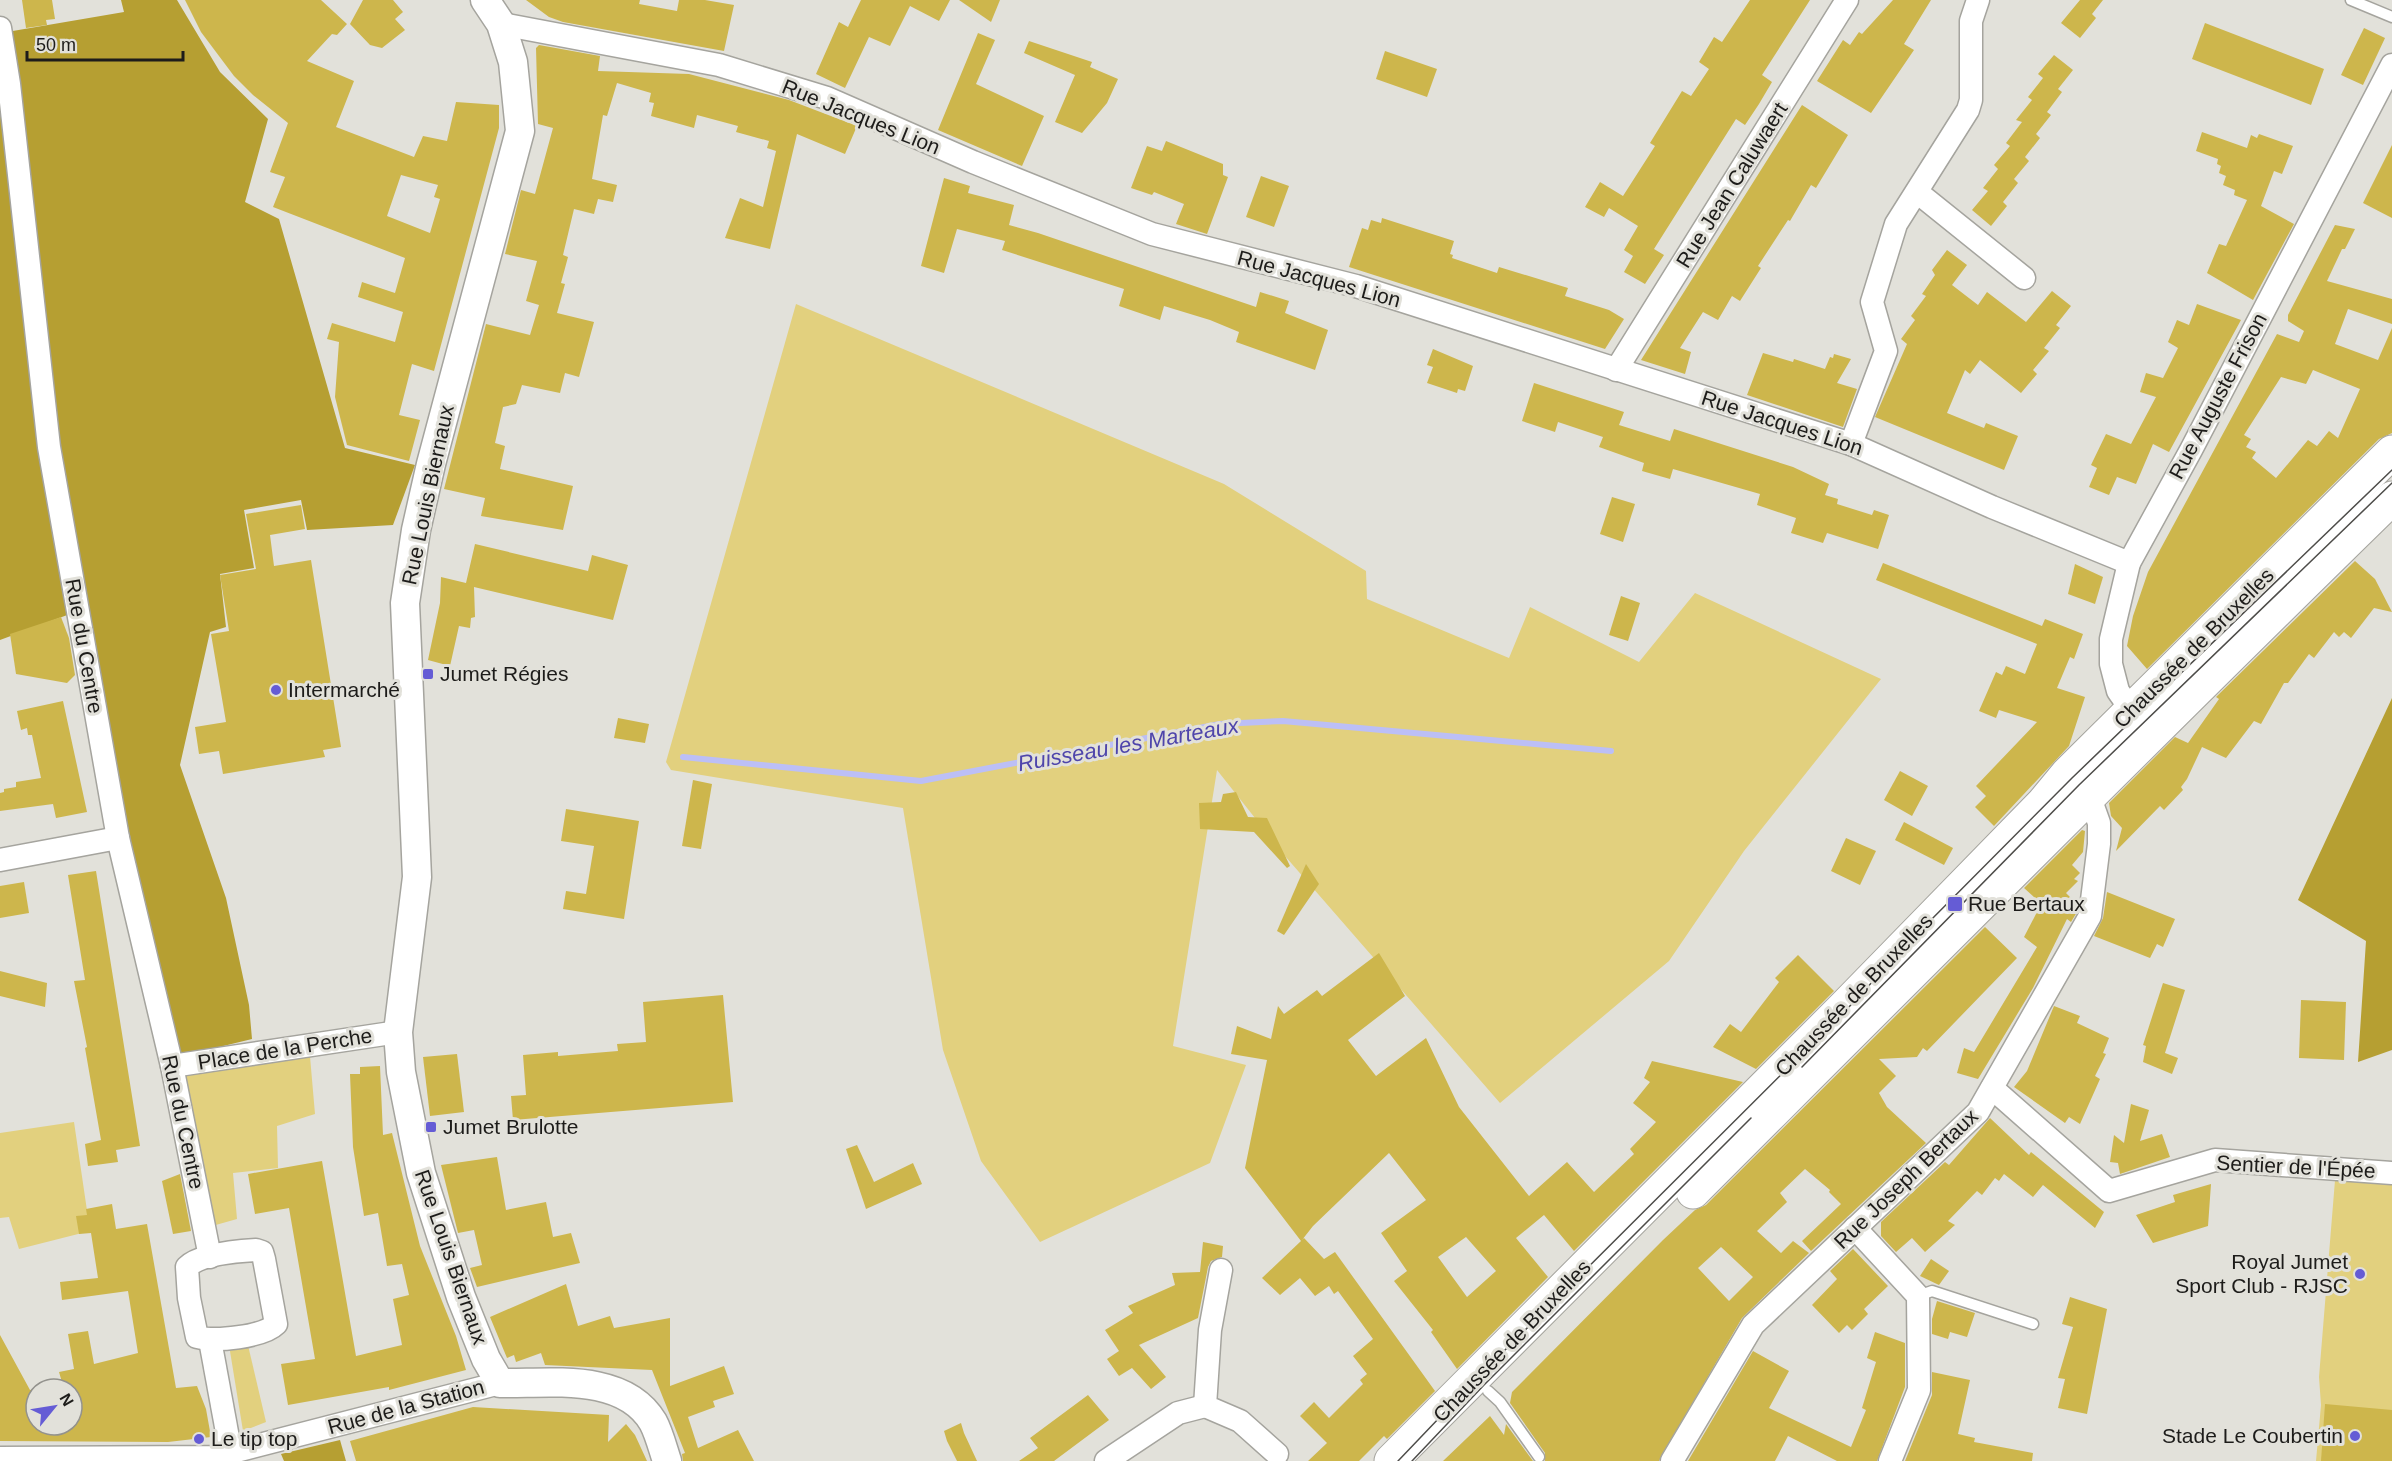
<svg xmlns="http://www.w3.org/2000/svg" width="2392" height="1461" font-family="Helvetica,sans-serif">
<rect width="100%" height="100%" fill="#e2e1da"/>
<!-- green -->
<g fill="#e2d07e">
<path d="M796,304L1224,484L1366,571L1367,599L1509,658L1530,607L1639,662L1695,593L1881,679L1744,851L1669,961L1500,1103L1285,856L1217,770L1173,1046L1246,1065L1210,1163L1040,1242L981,1161L943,1050L903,808L671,770L666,762Z"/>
<path d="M309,1045L315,1114L277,1126L278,1168L233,1173L237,1219L205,1228L172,1066Z"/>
<path d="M74,1122L90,1231L19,1249L9,1217L0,1218V1133Z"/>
<path d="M2336,1168L2392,1170V1461H2316L2321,1405L2319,1377Z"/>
<path d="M247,1341L266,1422L243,1431L229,1345Z"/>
</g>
<!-- forest -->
<g fill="#b69f32">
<path d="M121,0H177L220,72L268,119L245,202L279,219L345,448L415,465L393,525L307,530L301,500L244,510L254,568L220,574L226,627L210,632L180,765L226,898L249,1005L252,1039L170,1059L78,611L0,640V28L1,33L124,12Z"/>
<path d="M2392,698V1050L2358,1062L2366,941L2298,900Z"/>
<path d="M340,1440L346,1461H284L281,1454Z"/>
</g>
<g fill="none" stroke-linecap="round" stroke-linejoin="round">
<!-- stream -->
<path stroke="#bcbff6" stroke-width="6" d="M683,757L921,781L1220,724L1283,721L1611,751"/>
</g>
<!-- building -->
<g fill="#cdb64c" fill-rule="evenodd">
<path d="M22,0H52L55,19L46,20L47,25L26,28Z"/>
<path d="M185,0H321L347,24L337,35L332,34L307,61L354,81L336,127L414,157L423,136L447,141L456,102L499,105V128L434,371L412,364L399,415L420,420L409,461L347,445L335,397L339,342L327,339L332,323L395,342L403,312L358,297L362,282L395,293L405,258L273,207L285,177L270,172L288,123L253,95L234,76L201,32ZM401,175L438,185L434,197L440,199L430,233L387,216Z"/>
<path d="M363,0H393L403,12L395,19L405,30L382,48L370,45L350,24Z"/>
<path d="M526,0H640L639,4L677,11L679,0H705L734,5L724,51L563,22L549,17Z"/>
<path d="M861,0H950L939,21L910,6L890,46L869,37L845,88L816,74L839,22L848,27Z"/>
<path d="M959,0H1000L991,22Z"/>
<path d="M1750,0H1810L1762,75L1772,82L1759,104L1745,125L1736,119L1654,249L1664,255L1645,284L1624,272L1633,256L1624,250L1638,226L1609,208L1604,217L1585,207L1600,182L1623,196L1655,146L1650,143L1682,91L1691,96L1709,69L1699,62L1714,37L1722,42Z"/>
<path d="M1893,0H1931L1904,44L1914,50L1871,113L1817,81L1843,40L1850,45L1859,32L1862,34Z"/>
<path d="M2080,0H2103L2092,14L2096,18L2080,38L2061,23Z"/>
<path d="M2205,23L2324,69L2311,105L2192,59Z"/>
<path d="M2364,28L2385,38L2363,85L2341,75Z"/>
<path d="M978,33L995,40L976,84L1044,116L1022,166L938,130Z"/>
<path d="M1029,41L1092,62L1090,67L1118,79L1107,103L1082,133L1055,122L1075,75L1024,53Z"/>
<path d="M539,45L600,56L598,71L689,74L789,100L857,126L845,154L797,134L770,249L725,238L740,198L763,207L776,151L767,148L769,141L736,132L738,126L697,115L694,128L651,116L654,103L649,102L651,93L617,83L607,116L603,115L592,179L617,185L613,202L598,199L594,214L574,209L563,255L568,257L561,283L565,284L557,313L594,322L579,377L565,373L560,393L522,385L516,404L503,407L495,443L505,446L500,469L573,486L563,530L481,516L485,498L444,489L486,324L530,335L539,305L526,301L537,261L505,254L521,190L535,194L553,128L538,124L536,48Z"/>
<path d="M1385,51L1437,69L1427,97L1376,79Z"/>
<path d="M2054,55L2073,70L2058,89L2062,92L2047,112L2051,115L2036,134L2040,138L2025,157L2029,161L2014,179L2018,183L2003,202L2007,206L1991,226L1972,210L1988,191L1983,188L1998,169L1994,165L2010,146L2006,143L2022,122L2016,120L2032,100L2028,97L2043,78L2038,74Z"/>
<path d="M1802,105L1848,135L1816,188L1811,185L1790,221L1788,220L1758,266L1761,268L1740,301L1732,296L1718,320L1703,312L1680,348L1691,352L1685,374L1641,360Z"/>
<path d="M2202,132L2247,148L2251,135L2257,138L2259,134L2293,146L2282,174L2274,171L2261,206L2294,224L2253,300L2207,273L2219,244L2226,246L2247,200L2234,195L2235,190L2223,185L2226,176L2219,173L2221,166L2217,164L2218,159L2196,151Z"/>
<path d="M1166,141L1223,164V175L1228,177L1207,234L1176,224L1184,204L1154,192L1152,195L1131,188L1147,146L1162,151Z"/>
<path d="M2392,145V218L2363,203Z"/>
<path d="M1261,176L1289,186L1274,227L1246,217Z"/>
<path d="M944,178L970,186L968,193L1014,205L1009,225L1038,233L1256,307L1260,292L1289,301L1285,313L1328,330L1315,370L1236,342L1239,332L1210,320L1164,306L1160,320L1119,306L1124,289L1002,250L1005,241L957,229L944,273L921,266Z"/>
<path d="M1382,218L1454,241L1450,254L1453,255L1452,258L1497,273L1499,267L1568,288L1565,296L1609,310L1624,319L1605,349L1349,267L1362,228L1368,230L1371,220L1381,223Z"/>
<path d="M2335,225L2355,229L2345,249H2342L2327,281L2392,299V324L2348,309L2335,344L2378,360L2392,328V433L2379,439L2147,669L2127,646L2133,616L2148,572L2277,334L2299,342L2304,331L2288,321V315ZM2313,370L2360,389L2338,438L2329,431L2317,446L2308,440L2276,478L2252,458L2256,452L2246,447L2251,439L2244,435L2281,377L2306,384Z"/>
<path d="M1947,250L1967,265L1952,285L1978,305L1987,292L2026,322L2052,291L2071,306L2056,325L2060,328L2044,348L2049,351L2033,370L2037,374L2021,393L1980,360L1970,374L1965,370L1947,413L1984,428L1986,423L2018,436L2004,470L1875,417L1907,344L1901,339L1915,320L1911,316L1926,296L1922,294L1935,275L1932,270Z"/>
<path d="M2197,304L2241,320L2169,452L2153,444L2136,484L2117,477L2109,495L2089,487L2097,468L2091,465L2106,434L2131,444L2156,397L2140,392L2146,373L2163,378L2178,348L2168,342L2177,320L2189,325Z"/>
<path d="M1433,349L1473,366L1465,391L1458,389L1457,393L1427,383L1433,367L1427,365Z"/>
<path d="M1763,353L1793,362L1794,359L1825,369L1830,357L1833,358L1834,354L1851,359L1837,383L1857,389L1843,427L1747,395Z"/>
<path d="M1534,383L1624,412L1619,425L1670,441L1674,429L1793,467L1829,484L1825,495L1838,499L1837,504L1872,515L1874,510L1889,515L1878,549L1827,533L1823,543L1791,533L1796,518L1757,505L1760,494L1673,469L1670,479L1642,471L1644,463L1599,447L1603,437L1558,422L1555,432L1522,421Z"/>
<path d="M1612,497L1635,504L1623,542L1600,534Z"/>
<path d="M301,505L305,529L270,535L274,566L311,560L341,747L323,750L325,757L223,774L219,751L199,754L195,727L226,722L211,634L229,631L220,575L256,569L246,514Z"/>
<path d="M475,544L588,571L592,555L628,565L613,620L474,587L475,617L471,618L470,628L459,626L450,666L428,660L440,603L441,577L466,583Z"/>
<path d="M2355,561L2375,579L2392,612L2374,608L2351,638L2344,632L2339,637L2334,632L2314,658L2309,654L2288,683H2284L2261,724L2254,721L2226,758L2202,747L2187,779L2181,787L2183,790L2164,810L2160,806L2116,851L2122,828L2111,816L2109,803L2175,737L2188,743L2219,699L2216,697Z"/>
<path d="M1883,563L2042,626L2045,619L2083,634L2074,659L2070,657L2057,688L2085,697L2069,746L1994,826L1975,807L1986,796L1976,786L2037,722L1999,710L1996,718L1979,711L1996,672L2002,675L2006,666L2025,674L2037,644L1876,580Z"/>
<path d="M2075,564L2103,577L2095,604L2068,594Z"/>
<path d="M1621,596L1640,603L1628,641L1609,635Z"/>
<path d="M61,617L69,638L75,675L67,683L16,674L10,634Z"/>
<path d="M63,701L87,812L56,818L53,804L0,811V793L4,792V789L16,787V782L41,778L32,735H28L27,728L21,730L17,711Z"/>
<path d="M618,718L649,724L645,743L614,738Z"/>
<path d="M1900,771L1928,786L1912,816L1884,800Z"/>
<path d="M693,780L712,784L701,849L682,846Z"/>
<path d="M1236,792L1248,817L1267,818L1290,866L1287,868L1254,832L1200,829L1199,803L1221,802L1223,794Z"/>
<path d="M566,809L639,821L624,919L563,909L566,891L586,894L594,846L561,841Z"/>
<path d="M1904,822L1953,848L1944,865L1895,840Z"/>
<path d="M2082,830L2085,831L2083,852L2072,865L2080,873L2074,879L2078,881L2066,893L2078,905L2077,912L2071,922L2067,919L2033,988L1978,1079L1957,1073L1964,1048L1974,1052L2037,947L2024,937L2036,914L2044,906L2024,888Z"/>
<path d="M1846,838L1876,851L1860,885L1831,871Z"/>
<path d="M1306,864L1319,884L1284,935L1277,931Z"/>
<path d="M96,871L140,1146L116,1150L118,1162L88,1166L85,1144L101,1140L85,1048L87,1047L74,981L85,980L68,875Z"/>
<path d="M24,882L29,913L0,918V886Z"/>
<path d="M2107,892L2175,919L2163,947L2157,944L2150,958L2094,936L2103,918Z"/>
<path d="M1985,927L2017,958L1927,1051L1923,1048L1917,1057L1879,1059L1896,1076L1879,1093L1887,1107L1926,1143L1811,1251L1802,1241L1841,1204L1829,1192L1830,1190L1805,1169L1780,1193L1787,1202L1757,1231L1781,1253L1793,1241L1809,1253L1742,1318L1659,1461H1545V1453L1510,1403L1512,1392L1663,1240L1695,1210L1706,1205ZM1721,1247L1753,1277L1729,1301L1698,1268Z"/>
<path d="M1379,953L1405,996L1348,1040L1376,1076L1426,1038L1459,1107L1529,1196L1567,1162L1594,1192L1634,1154L1630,1149L1656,1122L1633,1103L1650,1082L1644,1078L1652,1061L1743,1082L1574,1251L1544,1215L1516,1238L1548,1277L1457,1369L1431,1332L1433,1330L1394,1281L1407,1271L1381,1233L1426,1200L1389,1153L1313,1226L1302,1240L1304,1238L1324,1259L1335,1252L1435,1391L1387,1439L1384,1436L1359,1461H1308L1327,1443L1300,1416L1314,1402L1329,1418L1363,1384L1360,1380L1367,1374L1353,1356L1373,1339L1338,1291L1334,1294L1329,1286L1315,1296L1300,1278L1280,1295L1262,1278L1301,1241L1245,1168L1267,1060L1231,1054L1237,1026L1271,1039L1278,1006L1284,1014L1317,990L1322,996ZM1466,1237L1496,1271L1467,1297L1438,1257Z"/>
<path d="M1798,955L1834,991L1756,1069L1713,1047L1730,1024L1741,1032L1779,982L1775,978Z"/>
<path d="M0,971L47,983L45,1007L0,996Z"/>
<path d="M2163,983L2185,990L2165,1053L2178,1058L2172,1074L2143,1062L2146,1046L2143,1045Z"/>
<path d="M723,995L733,1102L513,1120L511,1096L526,1095L523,1055L558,1052V1056L618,1051L617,1044L646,1042L643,1002Z"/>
<path d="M2301,1000L2346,1002L2344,1060L2299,1058Z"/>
<path d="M2054,1006L2080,1016L2077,1023L2109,1038L2103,1053L2106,1054L2095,1076L2100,1079L2080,1124L2069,1117L2065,1123L2014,1087L2027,1071Z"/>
<path d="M457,1054L464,1112L430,1116L423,1057Z"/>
<path d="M380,1066L383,1135L392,1133L420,1246L456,1336L466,1370L389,1390V1387L288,1405L281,1364L315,1359L289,1208L255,1214L248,1174L322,1161L356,1356L402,1345L393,1299L409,1295L402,1264L387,1266L378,1213L364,1216L353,1147L350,1074H360V1067Z"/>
<path d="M2131,1104L2149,1110L2140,1141L2162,1134L2170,1157L2120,1174L2118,1163L2110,1162L2114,1135L2124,1143Z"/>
<path d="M1990,1118L2029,1155L2031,1152L2104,1212L2095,1228L2043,1185L2033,1197L2004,1174L1999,1181L1995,1178L1982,1195L1977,1191L1948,1221L1955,1225L1925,1252L1912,1238L1896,1252L1881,1236V1222L1945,1162L1949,1165Z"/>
<path d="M857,1145L874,1182L913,1163L922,1184L866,1209L846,1149Z"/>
<path d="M497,1157L506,1210L546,1202L553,1237L571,1233L580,1263L477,1287L470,1268L482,1265L474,1230L458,1233L441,1165Z"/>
<path d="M180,1174L191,1231L173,1234L162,1181Z"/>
<path d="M2211,1184L2208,1226L2153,1243L2136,1215L2175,1202L2173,1195Z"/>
<path d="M112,1204L116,1229L147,1224L176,1388L197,1386L206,1409L211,1437L168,1442L0,1441V1335L30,1390L36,1389V1425H72V1389H64L59,1372L74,1369L68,1334L88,1331L94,1364L138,1353L128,1291L62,1300L60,1282L98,1278L91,1233L79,1234L76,1216L87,1215L86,1209Z"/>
<path d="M1203,1242L1223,1246L1222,1257L1211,1261L1208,1267L1198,1318L1139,1345L1166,1377L1151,1389L1132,1368L1119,1376L1107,1359L1119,1351L1105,1330L1133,1313L1128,1306L1175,1285L1172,1273L1200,1272Z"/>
<path d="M1853,1249L1888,1286L1864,1309L1868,1314L1852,1330L1847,1325L1839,1333L1812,1305L1837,1279L1830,1271Z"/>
<path d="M1931,1259L1949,1271L1939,1285L1920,1276Z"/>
<path d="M566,1284L578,1326L610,1316L614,1328L670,1318V1386L724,1366L734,1394L713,1401L715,1407L688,1417L698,1448L738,1430L754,1461H683L682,1454L685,1453L652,1370L545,1365L541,1353L516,1362L514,1355L507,1358L490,1317Z"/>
<path d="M2070,1297L2107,1309L2087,1414L2058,1408L2065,1379L2058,1378L2073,1327L2062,1324Z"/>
<path d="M1937,1301L1975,1313L1967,1337L1950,1332L1948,1339L1932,1334V1319Z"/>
<path d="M1875,1332L1905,1343V1387L1877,1461H1837L1788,1436L1775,1461H1688L1753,1351L1789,1371L1769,1408L1851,1447L1866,1410L1862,1408L1876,1362L1867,1358Z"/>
<path d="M1932,1372L1970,1380L1958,1434L1975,1438L1974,1442L2033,1453L2032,1461H1905L1932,1395Z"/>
<path d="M1088,1395L1109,1420L1054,1461H1019L1038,1448L1030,1438Z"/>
<path d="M2325,1404L2392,1410V1461H2321Z"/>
<path d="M473,1407L609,1415L608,1442L626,1424L635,1435L647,1461H356L350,1441Z"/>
<path d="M1490,1416L1504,1435L1506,1424L1533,1461H1443Z"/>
<path d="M961,1423L964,1433L977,1461H957L947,1441L944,1431Z"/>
</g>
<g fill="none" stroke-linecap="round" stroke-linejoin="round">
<!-- service casing -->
<g stroke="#a5a49e" stroke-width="13">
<g id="service">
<path d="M2351,0L2392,17"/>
<path d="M1918,1296L1932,1291L2033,1324"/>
<path d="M1488,1391L1500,1402L1539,1457"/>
</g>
</g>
<!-- minor casing -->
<g stroke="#a5a49e" stroke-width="25">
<g id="minor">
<path d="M501,24L719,65L827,98L973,162L1152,234L1356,286L1851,444L1992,507L2129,563"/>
<path d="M0,28L9,84L49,447L118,838L172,1066L210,1257"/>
<path d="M1917,192L2024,278"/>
<path d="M1616,370L1847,0"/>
<path d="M1851,444L1886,351L1872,302L1896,224L1968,110L1971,100V21L1978,0"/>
<path d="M2139,721L2118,691L2111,664V639L2129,563L2191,450L2392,65"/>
<path d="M0,860L118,838"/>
<path d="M172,1066L398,1032"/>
<path d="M1992,1088L2109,1191L2215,1160L2392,1173"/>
<path d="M1855,1228L1918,1296L1919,1390L1890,1461"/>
<path d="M256,1250L262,1252L264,1259L276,1324C263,1337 215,1342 197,1337L189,1298L187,1267C200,1254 238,1251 256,1250Z"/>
<path d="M1221,1270L1210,1330L1205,1406L1240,1421L1277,1454"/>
<path d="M210,1340L231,1454"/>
<path d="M0,1458L213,1457L500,1383"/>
<path d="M1106,1461L1178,1413L1205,1406"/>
<path d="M1672,1461L1753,1325L1978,1112L2090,916L2099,844V823L2089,795L2082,788"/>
</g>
</g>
<!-- tertiary casing -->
<g stroke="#a5a49e" stroke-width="31">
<path id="tertiary" d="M485,0L501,24L513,62L520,131L431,464L416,530L405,603L417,877L398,1032L401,1072L421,1173L461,1297L486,1359L500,1383C549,1384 623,1372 653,1422C659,1433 663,1449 667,1461"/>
</g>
<!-- primary casing -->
<g stroke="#a5a49e" stroke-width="35">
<g id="primary">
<path d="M1693,1192C1925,960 2157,727 2392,498"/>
<path d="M1391,1461L1845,1006L2043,803L2067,774L2392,452"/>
</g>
</g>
<!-- service -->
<use href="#service" stroke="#fff" stroke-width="10"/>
<!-- minor -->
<use href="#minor" stroke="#fff" stroke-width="22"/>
<!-- tertiary -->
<use href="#tertiary" stroke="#fff" stroke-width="28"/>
<!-- primary -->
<use href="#primary" stroke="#fff" stroke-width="33"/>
<!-- tram -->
<g stroke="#4e4d4a" stroke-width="1.5">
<path d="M1802,1067L2079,785L2392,483"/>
<path d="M1398,1461L1484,1371L1848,1008L1916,935L2072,778L2392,470"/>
<path d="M1412,1461L1484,1385L1751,1118"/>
</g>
</g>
<!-- markers -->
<g fill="#655cd5" stroke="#e2e1da" stroke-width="2">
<rect x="422" y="668" width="12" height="12" rx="3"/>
<circle cx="276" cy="690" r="6"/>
<rect x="1947" y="896" width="16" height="16" rx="3"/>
<rect x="425" y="1121" width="12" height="12" rx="3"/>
<circle cx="2360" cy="1274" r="6"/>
<circle cx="2355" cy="1436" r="6"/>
<circle cx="199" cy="1439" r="6"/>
</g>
<g text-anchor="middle" stroke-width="6" stroke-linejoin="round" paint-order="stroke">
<!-- street labels -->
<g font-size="21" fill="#1d1c1a" stroke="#e2e1da">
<text transform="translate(861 117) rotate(22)" y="7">Rue Jacques Lion</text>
<text transform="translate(1732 185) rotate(-58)" y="7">Rue Jean Caluwaert</text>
<text transform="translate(1319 279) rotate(15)" y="7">Rue Jacques Lion</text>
<text transform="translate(2218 396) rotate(-62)" y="7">Rue Auguste Frison</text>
<text transform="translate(1782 423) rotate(18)" y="7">Rue Jacques Lion</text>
<text transform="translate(428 495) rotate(-78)" y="7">Rue Louis Biernaux</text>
<text transform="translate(84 646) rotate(80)" y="7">Rue du Centre</text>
<text transform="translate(2194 648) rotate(-45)" y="7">Chaussée de Bruxelles</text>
<text transform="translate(1854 995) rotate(-46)" y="7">Chaussée de Bruxelles</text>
<text transform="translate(285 1049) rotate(-9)" y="7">Place de la Perche</text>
<text transform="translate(183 1122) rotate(78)" y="7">Rue du Centre</text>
<text transform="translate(2296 1167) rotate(3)" y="7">Sentier de l'Épée</text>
<text transform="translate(1906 1179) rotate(-44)" y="7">Rue Joseph Bertaux</text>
<text transform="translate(451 1257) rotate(71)" y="7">Rue Louis Biernaux</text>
<text transform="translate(1512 1341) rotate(-46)" y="7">Chaussée de Bruxelles</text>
<text transform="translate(406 1407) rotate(-15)" y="7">Rue de la Station</text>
</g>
<!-- poi labels -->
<g font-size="21" fill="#1d1c1a" stroke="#e2e1da" text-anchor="start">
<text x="440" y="681">Jumet Régies</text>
<text x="288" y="697">Intermarché</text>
<text x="1968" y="911">Rue Bertaux</text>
<text x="443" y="1134">Jumet Brulotte</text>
<text x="2348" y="1269" text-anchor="end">Royal Jumet<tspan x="2348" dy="24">Sport Club - RJSC</tspan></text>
<text x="2343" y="1443" text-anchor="end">Stade Le Coubertin</text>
<text x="211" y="1446">Le tip top</text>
</g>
<!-- water labels -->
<g font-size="22" font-style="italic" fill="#4e45ab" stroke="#e2e1da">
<text transform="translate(1128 744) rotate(-10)" y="8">Ruisseau les Marteaux</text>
</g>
</g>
<!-- north arrow -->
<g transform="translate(54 1407) rotate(60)"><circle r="28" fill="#e2e1da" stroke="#93928d" stroke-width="1.5"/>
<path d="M0-4.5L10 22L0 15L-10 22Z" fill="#655cd5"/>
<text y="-9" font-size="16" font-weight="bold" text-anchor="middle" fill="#1d1c1a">N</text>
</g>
<!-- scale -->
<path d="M27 51v9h156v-9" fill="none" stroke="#1d1c1a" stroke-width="3"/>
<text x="36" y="51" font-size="18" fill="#1d1c1a" stroke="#e2e1da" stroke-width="4.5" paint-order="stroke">50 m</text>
</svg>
